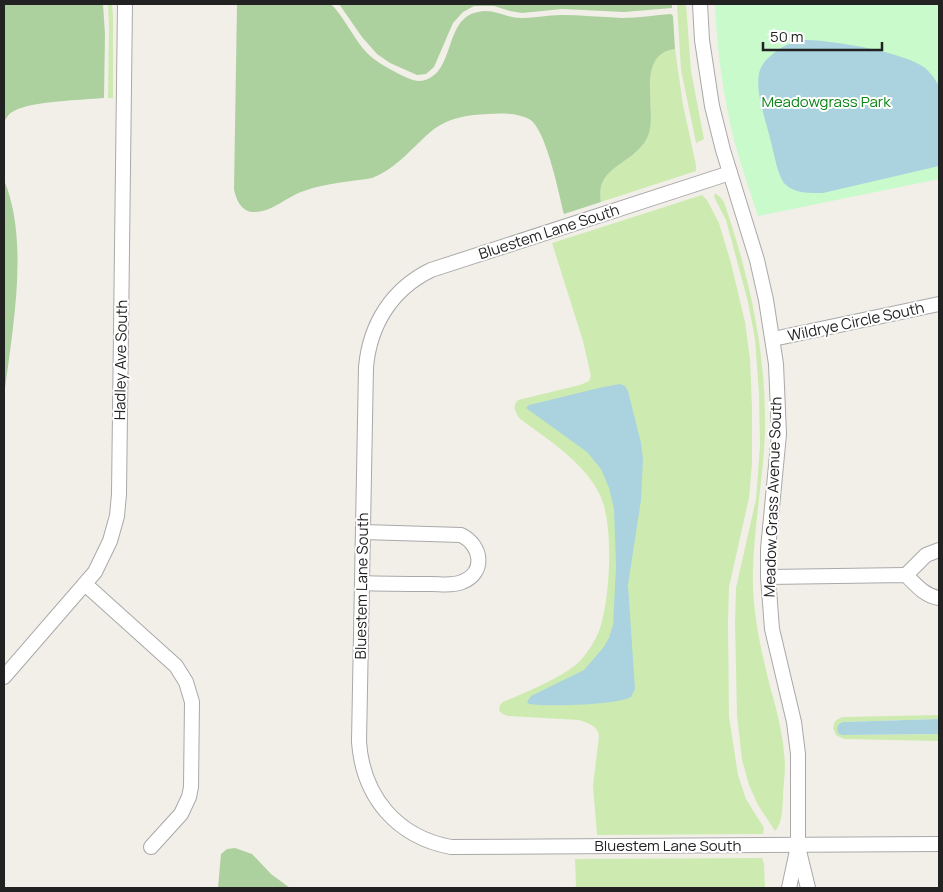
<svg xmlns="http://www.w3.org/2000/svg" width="943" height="892" font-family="Manrope,sans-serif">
<rect width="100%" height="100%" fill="#f2efe9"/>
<!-- grass -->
<g fill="#cdebb0">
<path d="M108,4H112L113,16V98H108L109,28Z"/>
<path d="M677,4H686L691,71L704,139L696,143L681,70Z"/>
<path d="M675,49L683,105L696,165V171L601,202C595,160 638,168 648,133C650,127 651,121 651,114C651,92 642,53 675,49Z"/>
<path d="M715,193L720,197L724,202C749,275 766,350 765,428C764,476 754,523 753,571C752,612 761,651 771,690C778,714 784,740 785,765C785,776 783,787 783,799C782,810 783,822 775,831L758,805L749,785L742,760L737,715L735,623L736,588L756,499L760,446L759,393L755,339L748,302L726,220L714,197Z"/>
<path d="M702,195L707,200L719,223L731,263L745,322L750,359L752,407V463L749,498L729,587L728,623L729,716L738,775L746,799L764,828L763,834L597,835L593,786L599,736C598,726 588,723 579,720L508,716L503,714L499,711L500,705L503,702C524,693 564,677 580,661C588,652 596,640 600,628C610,598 613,533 603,503C601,496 597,489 593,483C575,456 544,437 519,418C515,411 512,406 518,400L580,385L589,381L591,376L583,341L552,243Z"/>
<path d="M939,715V719L843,722L842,735L939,734V741L844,739L836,735L833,728L835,721L842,717Z"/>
<path d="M762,858L764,864L765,888H576L575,859Z"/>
</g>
<!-- forest -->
<g fill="#add19e">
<path d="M4,4H103L105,34L104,98C83,100 31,101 14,111C9,113 6,118 4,123Z"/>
<path d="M237,4H331C345,18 353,38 367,53C376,62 388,68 399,74C408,78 417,84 428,79C455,67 445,18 478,12C494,8 507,19 523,18C535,18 548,15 561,15C581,15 601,17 622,18C638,18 655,15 671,14L673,16L675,49C635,54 657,109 649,133C638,166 594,163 601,202L564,214C559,194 546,128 529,119C518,113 501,113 488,114C468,115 451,117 434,129C413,146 398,168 372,178C349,182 325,183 304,191C288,196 272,212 255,212C242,213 236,200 234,189Z"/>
<path d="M339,4H672V8L624,12L562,9L522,13L510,11L494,6H474L463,12L453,23L434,67L426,74L417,75L390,63L377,54L362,37Z"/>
<path d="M4,180C30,242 12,331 4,397Z"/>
<path d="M235,848L252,854L271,874L290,888H218L221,854L227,849Z"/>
</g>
<!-- park -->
<path fill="#c8facc" d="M715,4H939V179L758,216C750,191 741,166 734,140C723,95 717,50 715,4Z"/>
<!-- water -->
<g fill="#aad3df">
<path d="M805,40C831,40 905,52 925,68C931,73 935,79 939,86V166L823,193C811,193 796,194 786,185C778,178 774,153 771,142C767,124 755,92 759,74C760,66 767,58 774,53C784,45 792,42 805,40Z"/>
<path d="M620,384L625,386L628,391L641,443L643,459L641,500L628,585L635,689L631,697C617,705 546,707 529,704L527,702L531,696L584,670L603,648L609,638L613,625L616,567L614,509L609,488L601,469L587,452L526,408L529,405L603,387Z"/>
<path d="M939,719V734L842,735L838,733L837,728L839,724L843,722Z"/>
</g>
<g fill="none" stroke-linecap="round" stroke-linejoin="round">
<!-- minor casing -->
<g stroke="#a9a9a9" stroke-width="16">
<g id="minor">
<path d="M700,4L702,40L712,106L723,150L757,260L766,300L776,364L779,434L768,549V577L772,629L794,722L798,754V846L789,888"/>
<path d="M730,173L431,270C392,289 370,324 366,367L359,742C363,797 397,837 451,847L939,844"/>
<path d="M773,339L939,304"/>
<path d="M906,575L926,555L939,550"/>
<path d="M768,577L906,575C916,585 925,596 939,598"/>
<path d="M362,583C385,584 408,584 432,584C441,584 453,586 462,582C486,573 482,545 461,535L363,532"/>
<path d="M85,584L176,666L186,682L192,702L191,787L189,797L181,814L151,847"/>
<path d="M4,677L95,572L110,541L117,516L119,494L125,4"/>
<path d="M799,851L808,888"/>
</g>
</g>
<!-- minor -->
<use href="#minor" stroke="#fff" stroke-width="14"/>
</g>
<g text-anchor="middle" stroke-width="4" stroke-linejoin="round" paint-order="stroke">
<!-- park labels -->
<g font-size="15" fill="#0c8416" stroke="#fff">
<text x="826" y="107">Meadowgrass Park</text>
</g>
<!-- street labels -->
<g font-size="15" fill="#222" stroke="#fff">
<text transform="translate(549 232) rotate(-18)" y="5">Bluestem Lane South</text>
<text transform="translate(856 322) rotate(-12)" y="5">Wildrye Circle South</text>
<text transform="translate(121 360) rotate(-89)" y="5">Hadley Ave South</text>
<text transform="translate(773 497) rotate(-88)" y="5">Meadow Grass Avenue South</text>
<text transform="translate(362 586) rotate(-89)" y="5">Bluestem Lane South</text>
<text x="668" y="851">Bluestem Lane South</text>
</g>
</g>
<!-- border -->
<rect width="943" height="892" fill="none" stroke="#222222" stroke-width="10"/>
<!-- scale -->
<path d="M763 42v8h119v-8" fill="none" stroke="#222222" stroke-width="2.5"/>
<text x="770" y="42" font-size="15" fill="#222222" stroke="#ffffff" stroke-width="4" paint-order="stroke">50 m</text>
</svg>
